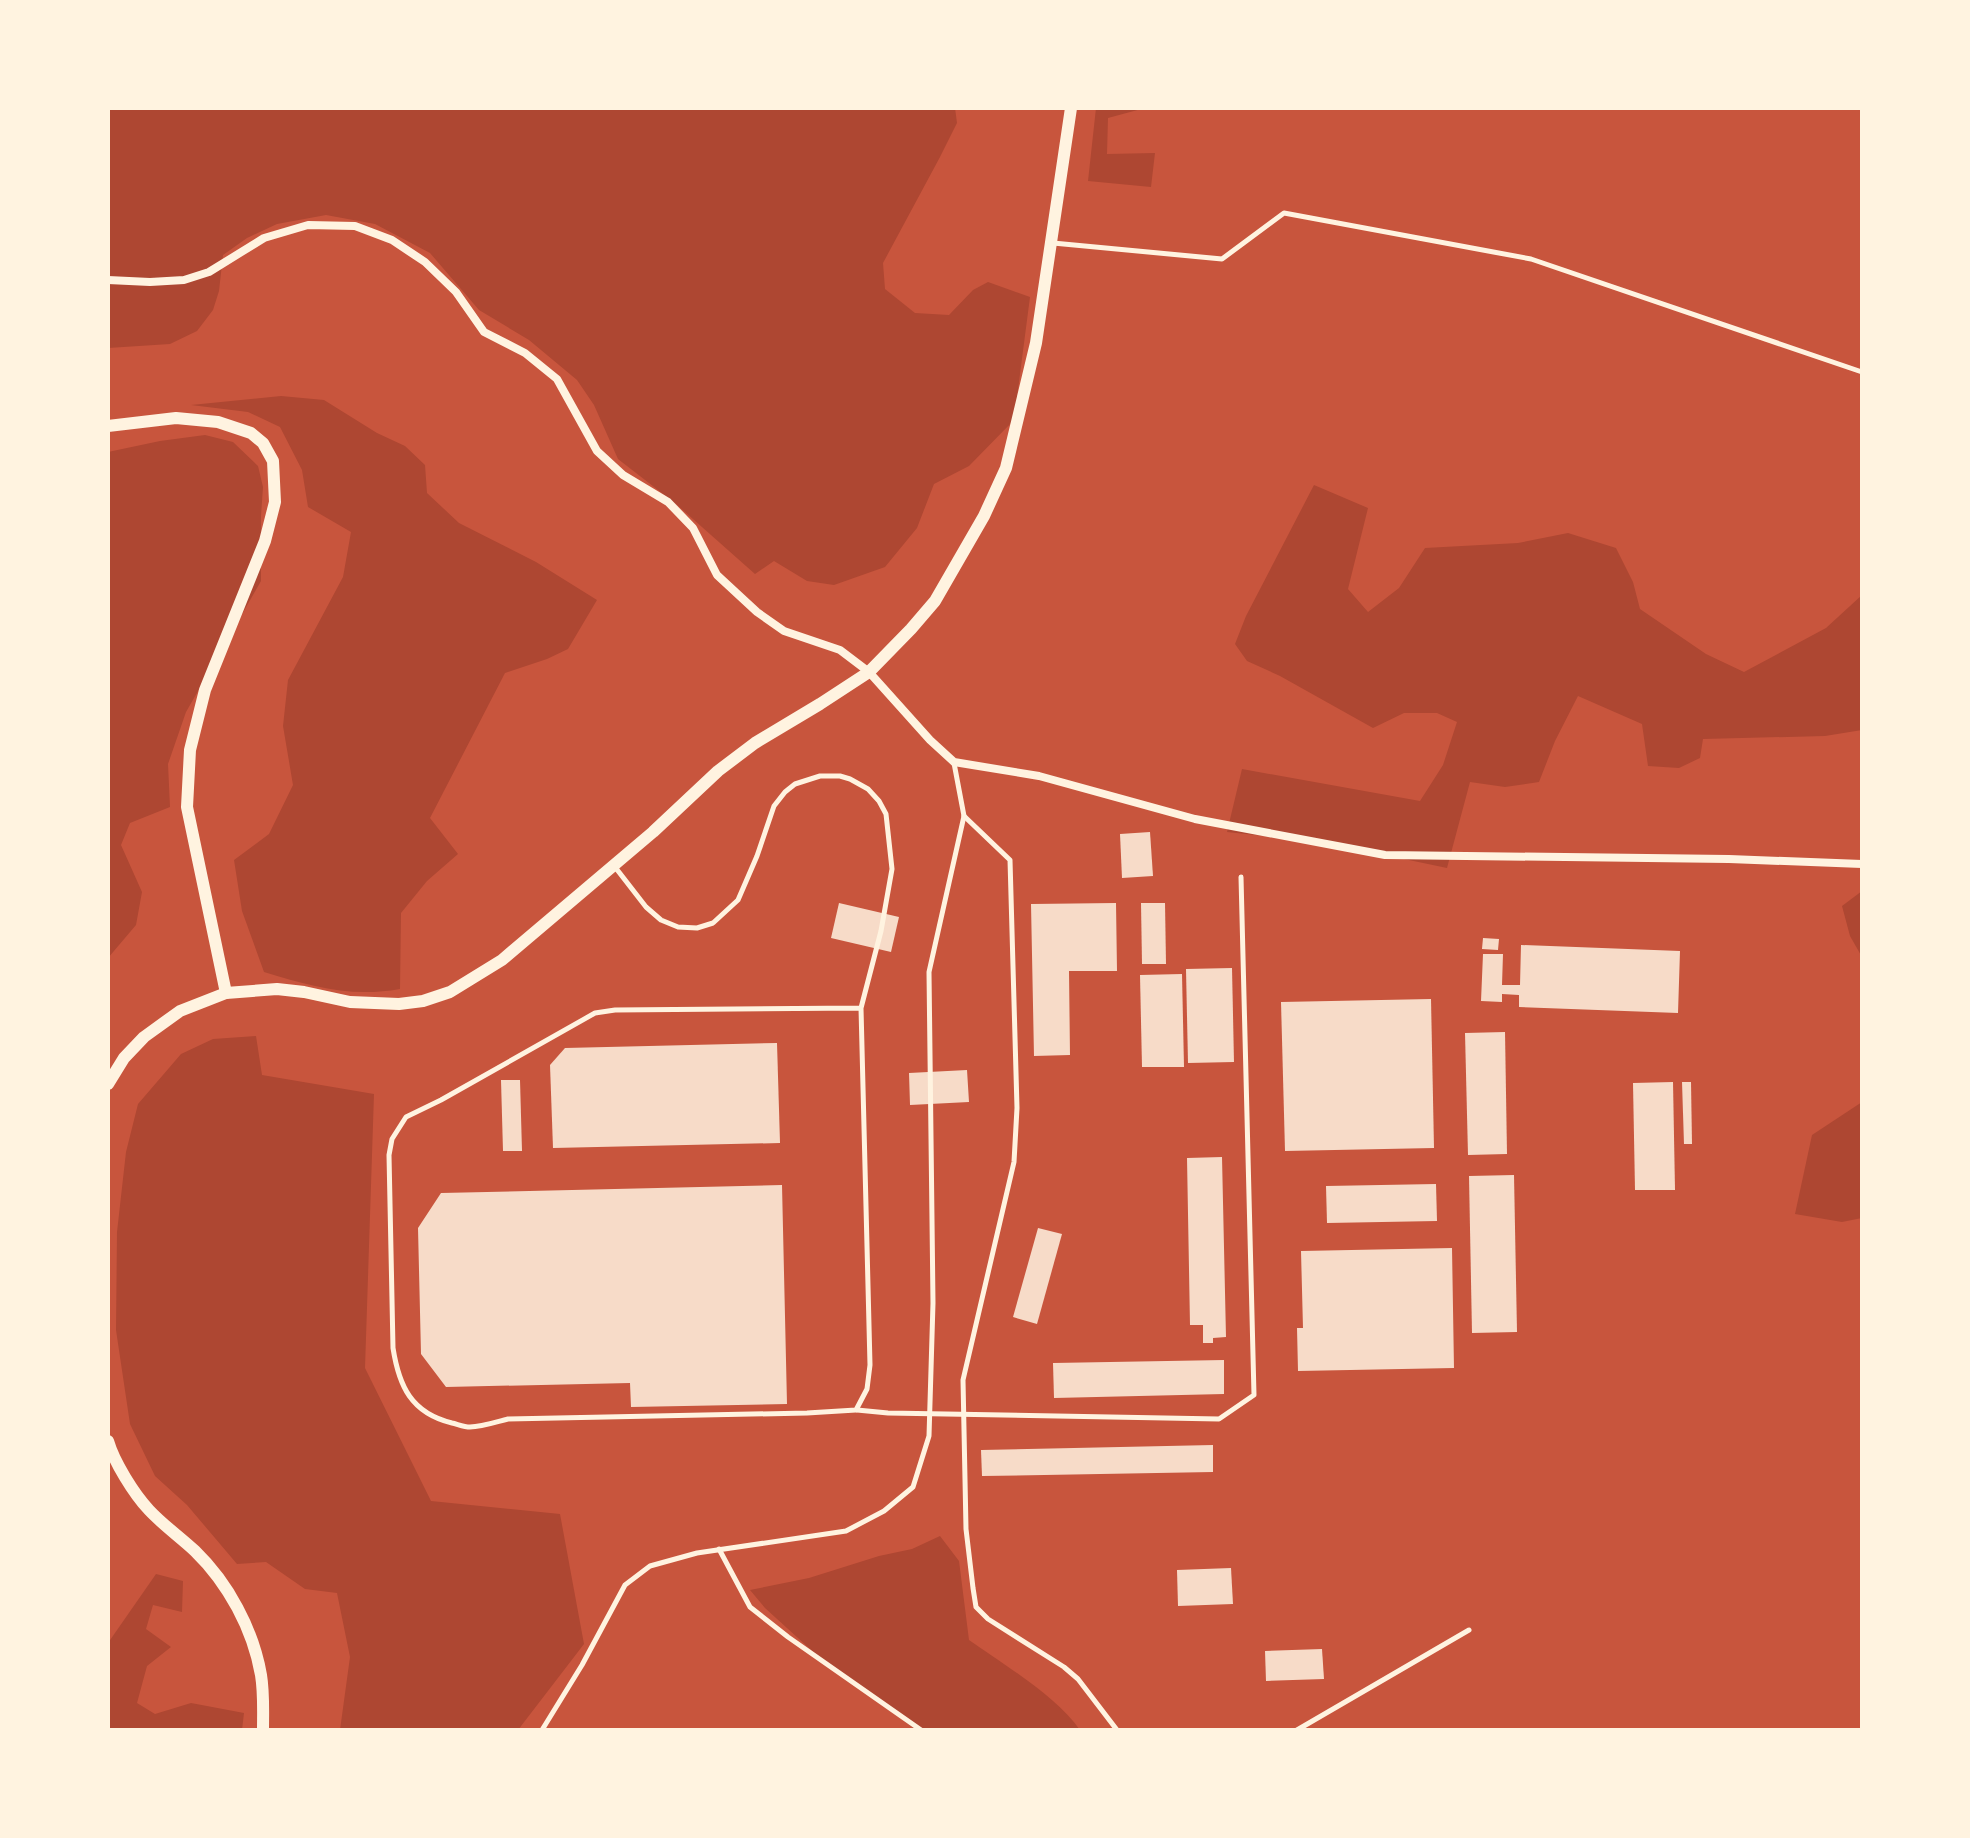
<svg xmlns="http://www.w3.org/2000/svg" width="1970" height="1838" font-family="Poppins,sans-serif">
<rect width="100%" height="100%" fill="#c8553d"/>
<!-- green -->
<g fill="#ae4732">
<path d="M108,108H955L957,123L940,157L883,263L885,289L915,313L949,315L973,290L988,282L1030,297L1014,420L969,466L934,484L917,528L885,567L834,585L807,581L774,561L755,574L676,504L618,459L594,405L577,380L529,340L479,310L430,253L375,224L326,215L277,224L247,238L223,255L219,291L213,310L197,331L170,344L108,348Z"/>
<path d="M1096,108H1145L1108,118L1107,154L1155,153L1151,187L1088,181Z"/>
<path d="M281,396L324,400L377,433L405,446L425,465L427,493L459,523L536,562L597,600L568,649L547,659L505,673L430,818L458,854L427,881L401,913L400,989C350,998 311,986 264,972L242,911L234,860L269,834L293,785L283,726L288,680L343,577L351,532L308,507L302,470L280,427L248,412L191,405Z"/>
<path d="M205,435L233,442L258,466L263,487L261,516V581L186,712L168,764L170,807L130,823L121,845L142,892L136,925L108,958V452L160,441Z"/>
<path d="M1314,485L1368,508L1348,589L1368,612L1399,588L1425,548L1518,543L1568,533L1616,548L1633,582L1640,609L1706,654L1744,672L1826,628L1862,595V730L1825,736L1703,739L1700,758L1679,768L1648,766L1642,724L1578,696L1555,741L1539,782L1505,787L1470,782L1447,868L1323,842L1227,832L1242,769L1420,801L1443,765L1457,722L1437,713H1404L1373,728L1280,676L1247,661L1235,644L1246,616Z"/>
<path d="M1862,891V957L1850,936L1842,906Z"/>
<path d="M256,1036L262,1075L374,1094L365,1368L431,1501L560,1514L584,1644L518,1730H340L350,1657L337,1593L305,1589L266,1562L237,1564L187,1505L155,1476L130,1424L116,1330L117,1232L126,1152L138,1104L181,1054L213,1039Z"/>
<path d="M1862,1102V1218L1842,1222L1795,1214L1812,1135Z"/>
<path d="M940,1536L959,1561L969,1640C1003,1664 1056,1696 1080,1730H916L821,1659L765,1608L750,1590L809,1578L879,1556L912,1549Z"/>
<path d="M156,1574L183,1581L182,1612L153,1605L146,1629L171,1647L147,1666L137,1703L155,1714L191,1703L244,1713L242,1730H108V1643Z"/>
</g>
<!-- building -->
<g fill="#f7dbc8">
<path d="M1150,832L1153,876L1122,878L1120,834Z"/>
<path d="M839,903L899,917L891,952L831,938Z"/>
<path d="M1116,903L1117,971H1069L1070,1055L1034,1056L1031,904Z"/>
<path d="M1141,903H1165L1166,964H1142Z"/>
<path d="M1483,938L1499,939L1498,950L1482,949Z"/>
<path d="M1521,945L1680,951L1678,1013L1519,1007V995L1502,994V1002L1481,1001L1483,954H1503L1502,985H1520Z"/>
<path d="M1232,968L1234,1062L1188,1063L1186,969Z"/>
<path d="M1182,974L1184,1067H1142L1140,975Z"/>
<path d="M1431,999L1434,1148L1285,1151L1281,1002Z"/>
<path d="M1505,1032L1507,1154L1468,1155L1465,1033Z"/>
<path d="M777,1043L780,1143L553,1148L550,1065L565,1048Z"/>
<path d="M967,1070L969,1102L910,1105L909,1073Z"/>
<path d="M501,1080H520L522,1151H503Z"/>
<path d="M1673,1082L1675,1190H1635L1633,1083Z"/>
<path d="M1682,1082H1691L1692,1144H1684Z"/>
<path d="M1222,1157L1226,1337L1213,1338V1343H1203V1325H1190L1187,1158Z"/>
<path d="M1514,1175L1517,1332L1472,1333L1469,1176Z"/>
<path d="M1436,1184L1437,1221L1327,1223L1326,1186Z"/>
<path d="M782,1185L787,1404L631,1407L630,1383L446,1387L421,1354L418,1228L441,1193Z"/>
<path d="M1038,1228L1062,1234L1037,1324L1013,1317Z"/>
<path d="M1452,1248L1454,1368L1298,1371L1297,1328H1303L1301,1251Z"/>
<path d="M1224,1360V1394L1054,1398L1053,1363Z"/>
<path d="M1213,1445V1472L982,1476L981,1450Z"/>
<path d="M1231,1568L1233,1604L1178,1606L1177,1570Z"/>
<path d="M1322,1649L1324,1679L1266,1681L1265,1651Z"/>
</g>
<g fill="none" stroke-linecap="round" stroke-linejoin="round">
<!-- service -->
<g stroke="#fff3e0" stroke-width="5">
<path d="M1053,243L1222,259L1284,213L1531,259L1862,372"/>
<path d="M964,816L1010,860L1017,1108L1014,1162L963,1380L966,1529L973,1588L976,1607L988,1619L1064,1667L1078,1679L1117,1730"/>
<path d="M615,867L646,907L661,920L678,927L697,928L713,923L738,900L757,856L774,806L785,792L795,784L820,776H840L850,779L868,789L879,801L886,814L892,869L881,931L861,1008L870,1365L867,1389L856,1410L807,1413L508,1419C496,1422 482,1427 470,1427C464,1427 457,1424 452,1423C411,1413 399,1386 393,1348L389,1155L392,1139L406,1117L441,1100L595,1013L615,1010L861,1008"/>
<path d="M857,1410L888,1413L1219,1419L1254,1395L1241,877"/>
<path d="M719,1549L750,1607L788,1637L921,1730"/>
<path d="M542,1730L582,1665L625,1585L650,1566L697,1553L846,1531L884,1511L913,1487L929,1436L933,1303L929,972L964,816L954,763"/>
<path d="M1297,1730L1469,1630"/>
</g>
<!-- minor -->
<path stroke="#fff3e0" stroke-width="8" d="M108,280L150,282L184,280L209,272L264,238L308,225L355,226L392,240L425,262L456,292L484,332L525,353L557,379L597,451L623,475L668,502L693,528L717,575L757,612L784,631L840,650L869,672L930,740L954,762L1039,776L1195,819L1385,855L1729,859L1862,864"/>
<!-- tertiary -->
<g stroke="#fff3e0" stroke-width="12">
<path d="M108,426L176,418L218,422L251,433L263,443L273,461L275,502L265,541L205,690L190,750L187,807L226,993"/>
<path d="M108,1084L124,1058L144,1037L180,1011L226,993L277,989L304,992L350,1002L399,1004L423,1001L450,992L502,960L653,832L718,771L755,743L820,704L869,672L911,629L935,601L984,516L1006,468L1036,343L1071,108"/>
<path d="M108,1441C114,1462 134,1494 149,1510C163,1525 180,1537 195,1551C228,1583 253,1629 261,1675C264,1693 263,1712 263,1730"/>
</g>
</g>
<!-- border -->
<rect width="1970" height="1838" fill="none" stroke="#fff3e0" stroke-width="220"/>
</svg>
